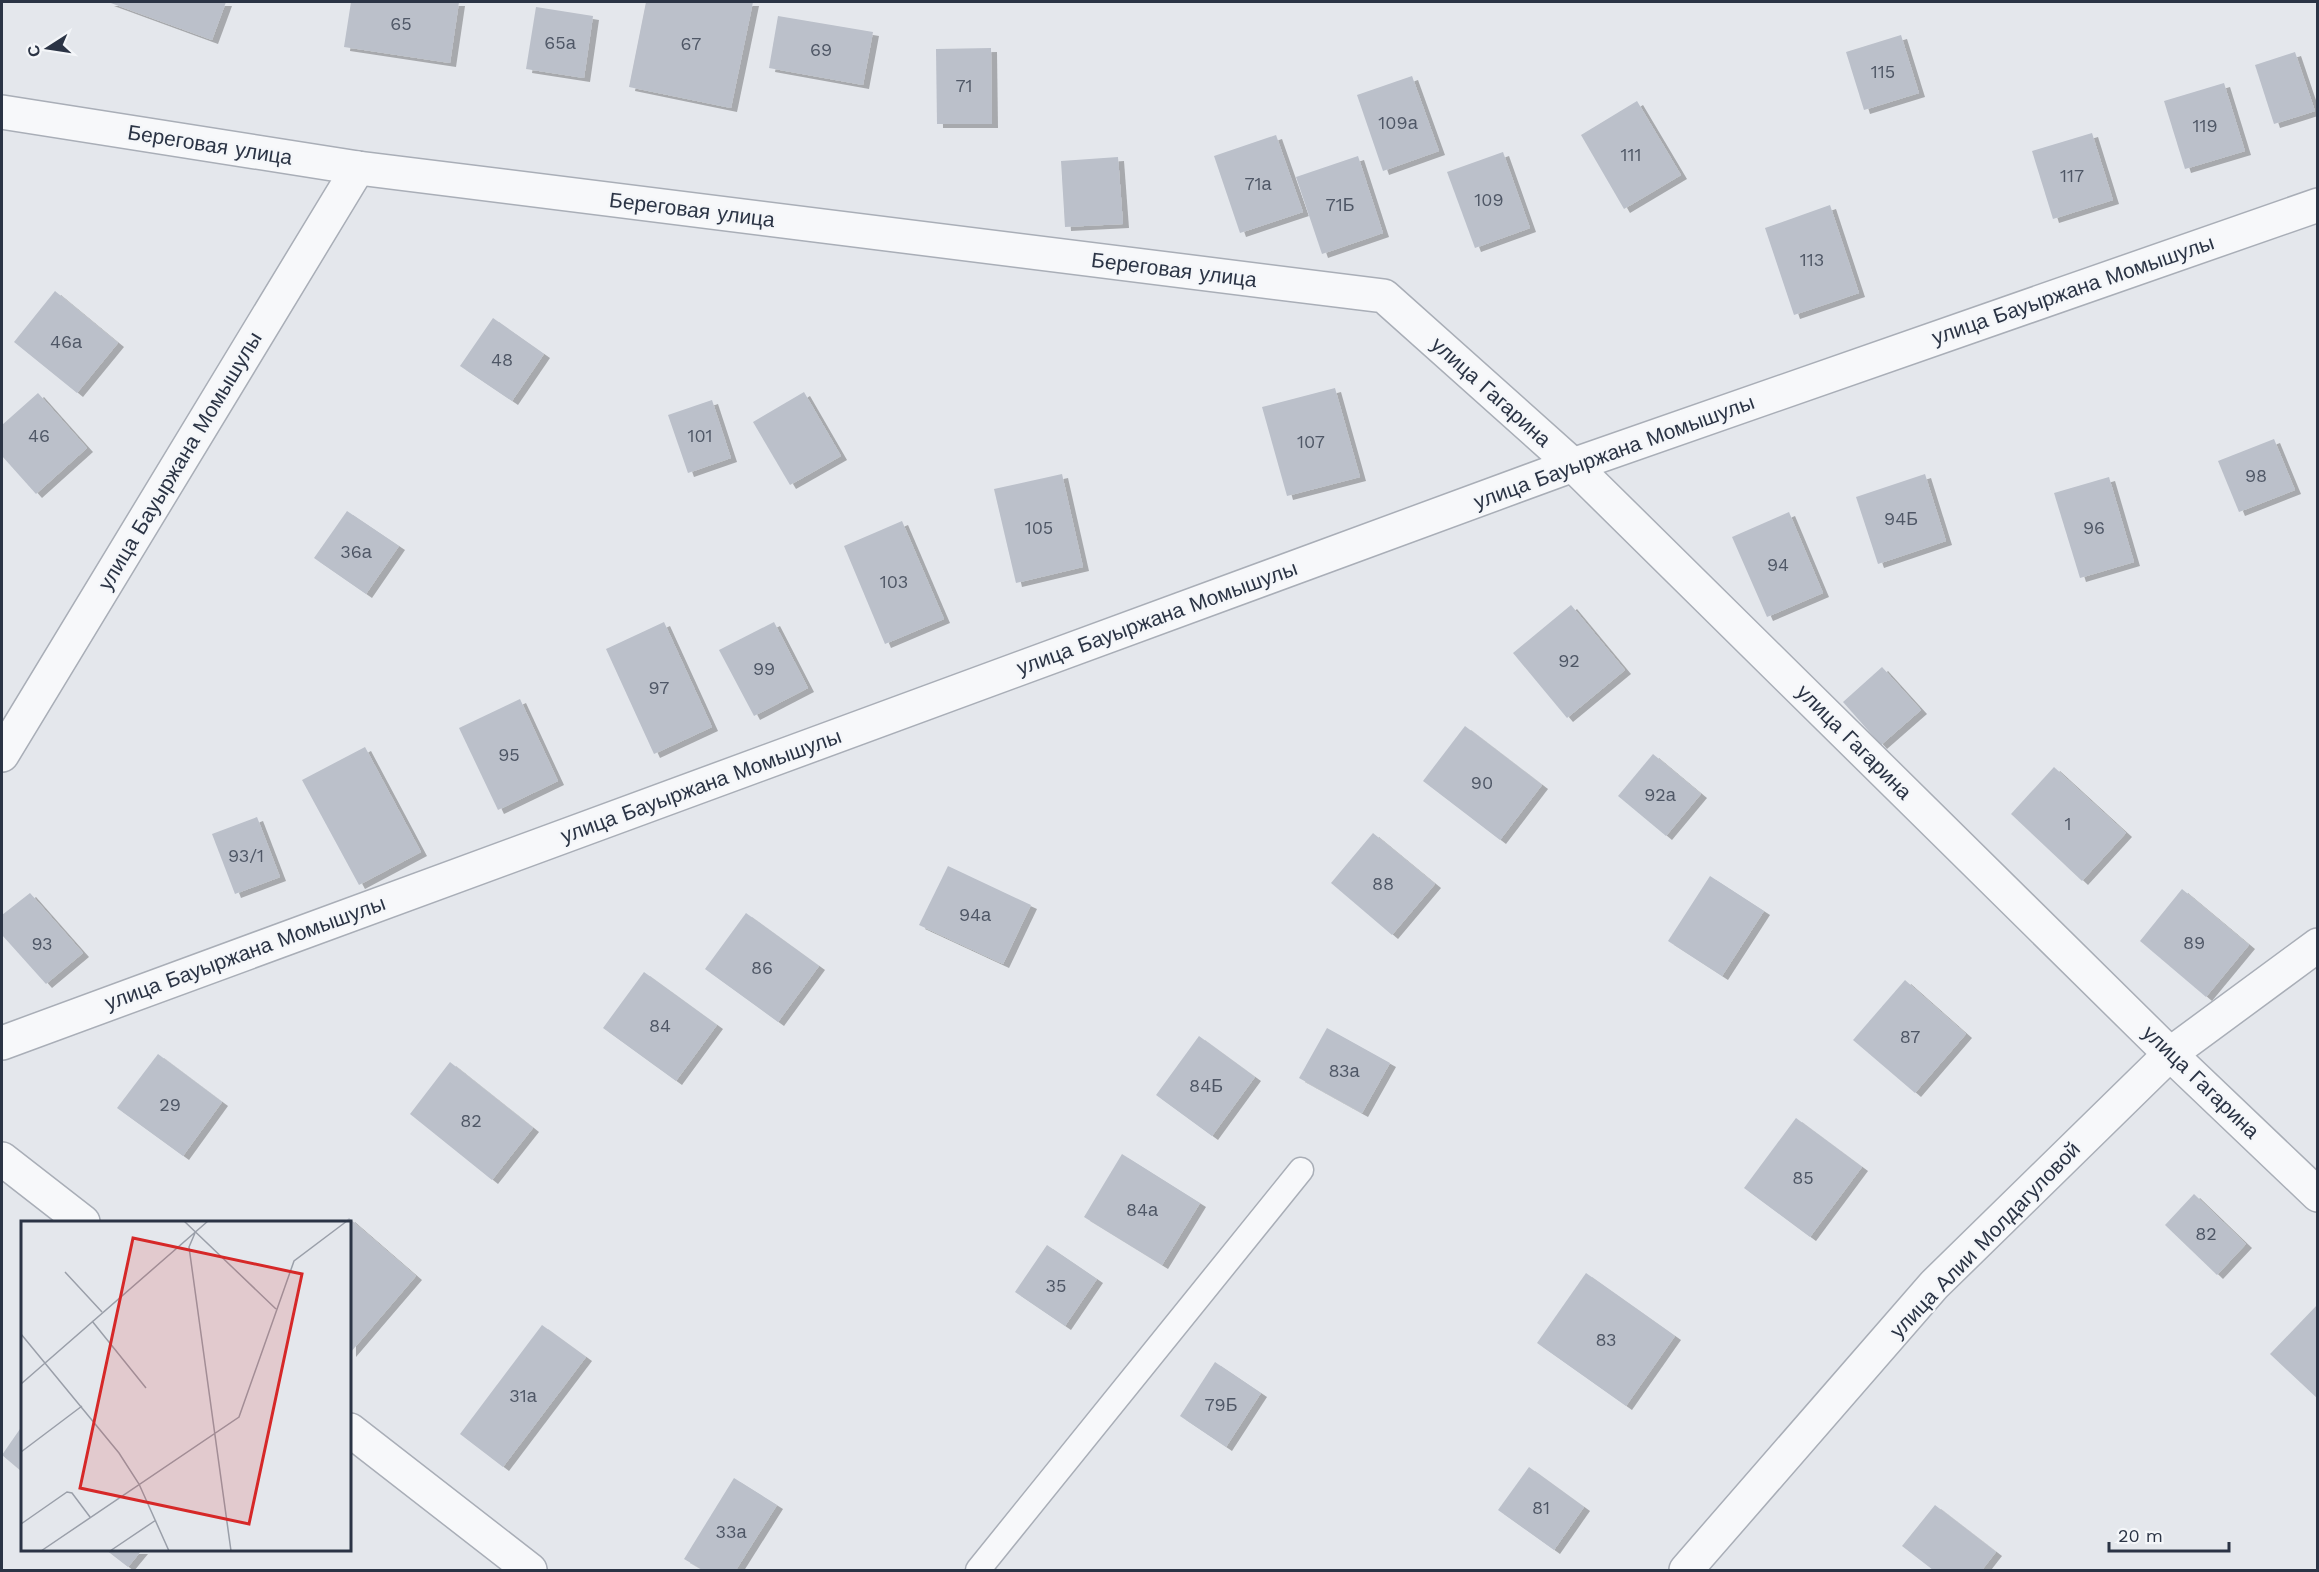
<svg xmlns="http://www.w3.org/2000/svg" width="2319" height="1572" font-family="'Work Sans',sans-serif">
<defs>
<filter id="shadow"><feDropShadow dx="6" dy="4" stdDeviation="0" flood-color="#0004"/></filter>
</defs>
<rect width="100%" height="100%" fill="#e4e7ec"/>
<!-- building -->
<g fill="#bbc0ca" filter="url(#shadow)">
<path d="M108,2H226L212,40Z"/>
<path d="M351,2H459L450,63L344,47Z"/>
<path d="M646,2H753L731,108L629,87Z"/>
<path d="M536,7L593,16L584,78L526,69Z"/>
<path d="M778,16L873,32L863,85L769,68Z"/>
<path d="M1901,35L1919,93L1864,110L1846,52Z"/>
<path d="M991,48L992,124H937L936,49Z"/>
<path d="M2295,52L2315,111L2274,124L2255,65Z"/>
<path d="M1412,76L1439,151L1383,171L1357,95Z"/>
<path d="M2224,83L2245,151L2185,169L2164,101Z"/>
<path d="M1637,101L1681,175L1624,209L1581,135Z"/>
<path d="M2092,133L2113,200L2053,219L2032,151Z"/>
<path d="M1276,135L1303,212L1240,233L1214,156Z"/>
<path d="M1503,152L1530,228L1475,248L1447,172Z"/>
<path d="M1358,156L1383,233L1322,254L1296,177Z"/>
<path d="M1118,157L1123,224L1065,227L1061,161Z"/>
<path d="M1830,205L1859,293L1794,315L1765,228Z"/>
<path d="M55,291L118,343L77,393L14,342Z"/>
<path d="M493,318L544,354L512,401L460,366Z"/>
<path d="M1335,388L1360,477L1287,496L1262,407Z"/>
<path d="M804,392L841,456L790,485L753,422Z"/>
<path d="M38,393L87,448L36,494L2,456V425Z"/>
<path d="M712,400L731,458L688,473L668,415Z"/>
<path d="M2274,439L2295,490L2239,512L2218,461Z"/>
<path d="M1062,474L1083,567L1016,583L994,489Z"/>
<path d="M1925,474L1946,541L1878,564L1856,497Z"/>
<path d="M2109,477L2134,562L2080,578L2054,493Z"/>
<path d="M347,511L399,546L366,594L314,558Z"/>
<path d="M1789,512L1823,593L1767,617L1732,537Z"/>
<path d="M902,521L944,619L885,644L844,546Z"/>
<path d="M1571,605L1625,670L1567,718L1513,653Z"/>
<path d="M664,622L712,727L654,754L606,649Z"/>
<path d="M774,622L808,688L754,716L719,650Z"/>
<path d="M1882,667L1921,710L1881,745L1843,702Z"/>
<path d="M520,699L558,781L498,810L459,728Z"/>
<path d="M1465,726L1542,785L1500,840L1423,781Z"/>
<path d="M365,747L421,852L359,885L302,780Z"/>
<path d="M1653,754L1701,794L1666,836L1618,796Z"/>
<path d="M2054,767L2126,833L2082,881L2011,814Z"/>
<path d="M257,817L280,877L235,894L212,834Z"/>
<path d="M1373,833L1435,884L1392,935L1331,883Z"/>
<path d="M948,866L1031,905L1003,964L919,925Z"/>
<path d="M1710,876L1764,911L1722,976L1668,941Z"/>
<path d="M2182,889L2249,945L2206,997L2140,941Z"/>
<path d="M30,893L83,953L46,984L2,935V915Z"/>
<path d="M746,913L819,966L778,1022L705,969Z"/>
<path d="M644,972L717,1025L676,1081L603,1028Z"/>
<path d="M1905,980L1966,1034L1915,1093L1853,1040Z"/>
<path d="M1327,1028L1390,1063L1362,1113L1299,1078Z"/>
<path d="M1199,1036L1255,1077L1212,1136L1156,1095Z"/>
<path d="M158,1054L222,1102L183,1156L117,1108Z"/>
<path d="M450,1062L533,1128L492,1180L410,1114Z"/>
<path d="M1796,1118L1862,1167L1810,1237L1744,1188Z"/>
<path d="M1122,1154L1200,1203L1162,1265L1084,1217Z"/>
<path d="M2194,1194L2246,1244L2217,1275L2165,1225Z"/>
<path d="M349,1218L416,1276L350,1353V1222H345Z"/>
<path d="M1047,1245L1097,1279L1065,1326L1015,1292Z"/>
<path d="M1586,1273L1675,1336L1626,1406L1537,1343Z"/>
<path d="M2318,1304V1399L2270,1354Z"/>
<path d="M542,1325L586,1357L503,1467L460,1434Z"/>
<path d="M1215,1362L1261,1393L1226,1447L1180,1416Z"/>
<path d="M22,1426V1472L2,1455Z"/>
<path d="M1529,1467L1584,1507L1554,1550L1498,1510Z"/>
<path d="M734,1478L777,1505L736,1570H703L684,1559Z"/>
<path d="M1935,1505L1996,1552L1982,1570H1933L1902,1546Z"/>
<path d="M106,1550H142L128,1567Z"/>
</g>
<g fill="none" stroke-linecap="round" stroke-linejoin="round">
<!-- service casing -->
<g stroke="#a9aeb7" stroke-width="27">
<path id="service" d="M978,1570L1301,1170"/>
</g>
<!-- minor casing -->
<g stroke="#a9aeb7" stroke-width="36">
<g id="minor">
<path d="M2,112L358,168L1384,296L1573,465L2170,1054L2318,1195"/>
<path d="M2,755L358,168"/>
<path d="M2,1043L1573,465L2318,205"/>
<path d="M2,1159L83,1222"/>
<path d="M350,1430L530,1570"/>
<path d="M1686,1570L1934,1285L2170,1054L2318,945"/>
</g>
</g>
<!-- service -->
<use href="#service" stroke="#f7f8fa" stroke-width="24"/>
<!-- minor -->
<use href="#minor" stroke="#f7f8fa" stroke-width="33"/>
</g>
<g text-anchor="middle" stroke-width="4.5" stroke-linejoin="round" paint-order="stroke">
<!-- number labels -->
<g font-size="18" fill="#4f5766">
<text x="401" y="30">65</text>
<text x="560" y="49">65а</text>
<text x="691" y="50">67</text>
<text x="821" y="56">69</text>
<text x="1883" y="78">115</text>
<text x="964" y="92">71</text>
<text x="1398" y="129">109а</text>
<text x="2205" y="132">119</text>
<text x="1631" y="161">111</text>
<text x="2072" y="182">117</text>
<text x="1258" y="190">71а</text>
<text x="1489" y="206">109</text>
<text x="1340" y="211">71Б</text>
<text x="1812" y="266">113</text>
<text x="66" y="348">46а</text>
<text x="502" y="366">48</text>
<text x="39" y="442">46</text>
<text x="700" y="442">101</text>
<text x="1311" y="448">107</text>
<text x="2256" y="482">98</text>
<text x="1901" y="525">94Б</text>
<text x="1039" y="534">105</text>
<text x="2094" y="534">96</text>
<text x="356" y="558">36а</text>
<text x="1778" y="571">94</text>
<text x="894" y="588">103</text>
<text x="1569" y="667">92</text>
<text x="764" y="675">99</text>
<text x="659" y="694">97</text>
<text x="509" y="761">95</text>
<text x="1482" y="789">90</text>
<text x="1660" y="801">92а</text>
<text x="2068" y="830">1</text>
<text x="246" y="862">93/1</text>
<text x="1383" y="890">88</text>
<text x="975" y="921">94а</text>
<text x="2194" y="949">89</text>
<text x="42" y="950">93</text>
<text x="762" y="974">86</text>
<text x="660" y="1032">84</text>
<text x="1910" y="1043">87</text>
<text x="1344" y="1077">83а</text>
<text x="1206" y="1092">84Б</text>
<text x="170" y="1111">29</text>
<text x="471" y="1127">82</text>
<text x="1803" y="1184">85</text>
<text x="1142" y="1216">84а</text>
<text x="2206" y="1240">82</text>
<text x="1056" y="1292">35</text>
<text x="1606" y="1346">83</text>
<text x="523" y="1402">31а</text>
<text x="1221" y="1411">79Б</text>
<text x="1541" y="1514">81</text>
<text x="731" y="1538">33а</text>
</g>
<!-- street labels -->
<g font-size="21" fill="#2b3445" stroke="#f4f6f9">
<text transform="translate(210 145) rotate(9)" y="7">Береговая улица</text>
<text transform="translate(692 210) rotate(7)" y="7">Береговая улица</text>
<text transform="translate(1174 270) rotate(7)" y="7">Береговая улица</text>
<text transform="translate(2073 290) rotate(-19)" y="7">улица Бауыржана Момышулы</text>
<text transform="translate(1491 392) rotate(42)" y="7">улица Гагарина</text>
<text transform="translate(1614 452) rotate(-20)" y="7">улица Бауыржана Момышулы</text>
<text transform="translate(180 461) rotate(-59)" y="7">улица Бауыржана Момышулы</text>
<text transform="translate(1157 618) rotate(-20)" y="7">улица Бауыржана Момышулы</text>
<text transform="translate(1854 742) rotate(45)" y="7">улица Гагарина</text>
<text transform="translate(701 786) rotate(-20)" y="7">улица Бауыржана Момышулы</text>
<text transform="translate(245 953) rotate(-20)" y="7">улица Бауыржана Момышулы</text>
<text transform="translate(2201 1082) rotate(44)" y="7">улица Гагарина</text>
<text transform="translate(1985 1240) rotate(-46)" y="7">улица Алии Молдагуловой</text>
</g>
</g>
<!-- overview -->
<g transform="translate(21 1221)">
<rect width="330" height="330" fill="#e4e7ec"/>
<path fill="none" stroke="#9a9fa9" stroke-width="1.5" d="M163,0L255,88M174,12L168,26L210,330M44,51L81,91M71,100L125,167M0,113L98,232L118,263L148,330M0,163L187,0M0,231L61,185M0,303L46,271L51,272L69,296M20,330L218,196L273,40L326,0M89,330L135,299"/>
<path fill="#d62828" fill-opacity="0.15" stroke="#d62828" stroke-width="3" d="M112,17L281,53L228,303L59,267Z"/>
<rect width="330" height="330" fill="none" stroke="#2b3445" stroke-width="3"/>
</g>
<!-- border -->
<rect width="2319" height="1572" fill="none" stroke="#2b3445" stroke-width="6"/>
<!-- north arrow -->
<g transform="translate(48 48) rotate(258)" stroke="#f4f6f9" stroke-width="4.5" paint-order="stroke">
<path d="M0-4.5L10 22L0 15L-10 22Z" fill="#2b3445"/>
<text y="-9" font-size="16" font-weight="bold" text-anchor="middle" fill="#2b3445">С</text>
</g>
<!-- scale -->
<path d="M2109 1542v9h120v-9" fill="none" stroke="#2b3445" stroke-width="3"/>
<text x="2118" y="1542" font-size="18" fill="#2b3445" stroke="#f4f6f9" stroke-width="4.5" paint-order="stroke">20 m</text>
</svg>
